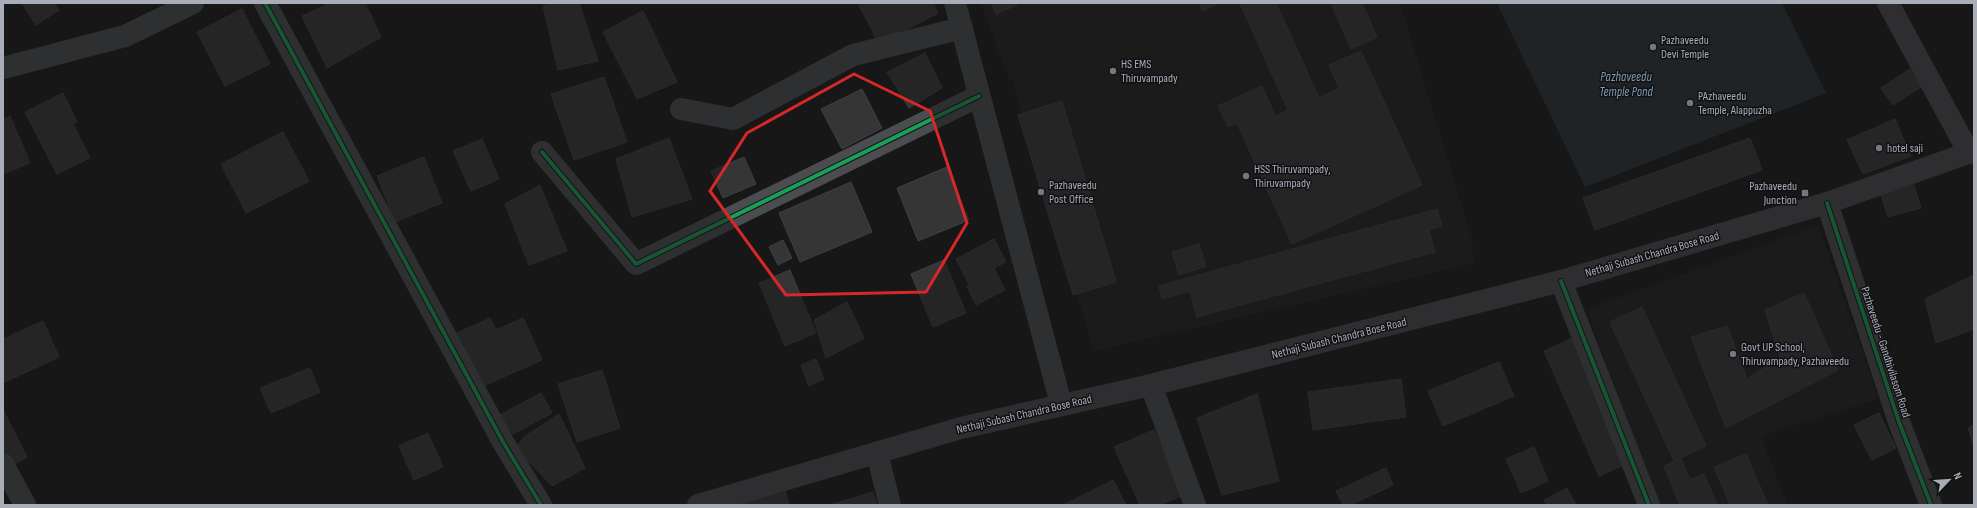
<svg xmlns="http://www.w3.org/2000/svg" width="1977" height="508" font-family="'Sofia Sans Condensed',sans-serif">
<rect width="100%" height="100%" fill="#171717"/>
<!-- built -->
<g fill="#212123">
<path d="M981,3H1400L1474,245L1471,246L1476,263L1094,351L1011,78L1009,79Z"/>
<path d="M1819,225L1878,399L1761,436L1787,505H1658L1587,309Z"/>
</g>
<!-- water -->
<path fill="#2a3239" d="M1497,3H1782L1826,93L1585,187Z"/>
<!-- building -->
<g fill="#353536" stroke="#3f4043">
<path d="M22,3H54L59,10L36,25Z"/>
<path d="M330,3H365L381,37L327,68L302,16Z"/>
<path d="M554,3H579L598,61L558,70L543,6Z"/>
<path d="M858,3H933L938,13L879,44Z"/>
<path d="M991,3H1016L1017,5L996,14Z"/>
<path d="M1199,3H1219L1203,11Z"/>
<path d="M1240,3H1276L1319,98L1339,88L1329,65L1361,51L1422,185L1292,244L1237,123L1228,127L1218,106L1262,86L1275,116L1288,110Z"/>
<path d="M1331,3H1362L1377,37L1351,49Z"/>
<path d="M242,9L270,64L225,86L197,32Z"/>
<path d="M643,11L677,82L637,99L603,32Z"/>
<path d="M925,53L942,88L909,108L887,72Z"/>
<path d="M1910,69L1921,87L1893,105L1881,88Z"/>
<path d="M604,77L627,142L574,160L551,94Z"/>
<path d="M862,89L882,128L842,149L821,109Z"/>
<path d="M63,93L77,122L73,124L90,158L57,174L25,112Z"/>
<path d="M1062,101L1116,282L1073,295L1018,115Z"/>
<path d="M10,116L30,163L3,174V119Z"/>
<path d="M1895,119L1911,156L1863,174L1847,140Z"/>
<path d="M283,132L309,181L246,213L221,164Z"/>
<path d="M669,138L692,199L632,217L616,159Z"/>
<path d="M1750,138L1762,170L1595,230L1583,198Z"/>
<path d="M482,139L499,179L471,191L453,151Z"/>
<path d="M424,157L442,203L395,222L377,176Z"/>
<path d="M744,157L756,184L723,198L711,171Z"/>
<path d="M947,167L969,220L918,241L897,188Z"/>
<path d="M851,182L872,232L800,262L779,213Z"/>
<path d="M540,185L567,251L529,265L505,204Z"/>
<path d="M1914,185L1921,208L1888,217L1881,195Z"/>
<path d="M1437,209L1442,226L1429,230L1435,252L1197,317L1190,291L1162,299L1159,286Z"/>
<path d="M994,239L1006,262L994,268L1005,290L976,305L967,286L969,285L956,259Z"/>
<path d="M783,240L792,258L778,265L769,247Z"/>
<path d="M1199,244L1206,266L1179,275L1172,252Z"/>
<path d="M944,260L966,313L933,327L911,274Z"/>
<path d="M790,270L816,333L785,346L759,283Z"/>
<path d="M1974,275V329L1936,343L1925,299Z"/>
<path d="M1804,293L1838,370L1726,428L1691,337L1727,326L1747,379L1780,358L1765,310Z"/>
<path d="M847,302L864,338L826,358L814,320Z"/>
<path d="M1642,307L1706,446L1674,461L1610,322Z"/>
<path d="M490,318L496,330L523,318L542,360L479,388L455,334Z"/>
<path d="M43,321L59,357L3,383V339Z"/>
<path d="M1577,336L1632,461L1599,476L1544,351Z"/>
<path d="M816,359L824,379L809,386L801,365Z"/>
<path d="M1499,362L1514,396L1443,426L1428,391Z"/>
<path d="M310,368L320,392L271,413L260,388Z"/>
<path d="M602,370L620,428L577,442L558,384Z"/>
<path d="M1401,379L1406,417L1313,430L1308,392Z"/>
<path d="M541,393L552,413L511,435L500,415Z"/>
<path d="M1257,394L1279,481L1222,495L1197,418Z"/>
<path d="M3,410L27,457L11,466L3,451Z"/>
<path d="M1879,413L1896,448L1872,460L1854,425Z"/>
<path d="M559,414L585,468L552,486L516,448L524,437Z"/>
<path d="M1974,425V446L1968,428Z"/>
<path d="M1154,430L1183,495L1160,505H1140L1114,447Z"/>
<path d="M428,433L443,467L414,480L399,446Z"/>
<path d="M1534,447L1548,481L1521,493L1506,459Z"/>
<path d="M1746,454L1768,505H1730L1714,467Z"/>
<path d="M1681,459L1690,480L1704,474L1717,505H1680L1664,466Z"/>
<path d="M1386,468L1393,485L1351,505H1343L1336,491Z"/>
<path d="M1113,480L1126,505H1063Z"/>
<path d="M1567,488L1576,505H1547L1544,500Z"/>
<path d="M785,489L789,505H734Z"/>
<path d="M873,492L877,505H830Z"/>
</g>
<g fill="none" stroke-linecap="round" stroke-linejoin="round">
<!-- minor -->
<g stroke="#4b4c50" stroke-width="22">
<path d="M265,3L503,442L541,505"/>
<path d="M955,3L1061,404"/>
<path d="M3,68L125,36L193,3"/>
<path d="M681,109L733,119L853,55L962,28"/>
<path d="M542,152L636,264L979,96"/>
<path d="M1561,281L1649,505"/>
<path d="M1151,385L1195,505"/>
<path d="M877,453L890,505"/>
<path d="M3,464L25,505"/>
</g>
<!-- tertiary -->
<path stroke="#4b4c50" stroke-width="22" d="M1827,203L1899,422L1931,505"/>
<!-- secondary -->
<g stroke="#4a4a4e" stroke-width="22">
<path d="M1888,3L1969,153"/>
<path d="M698,505L961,428L1151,385L1561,281L1827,203L1974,151"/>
</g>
<!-- cycleway casing -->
<g stroke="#111113" stroke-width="6">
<g id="cycleway">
<path d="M265,3L503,442L541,505"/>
<path d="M542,152L636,264L979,96"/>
<path d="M1827,203L1899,422L1931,505"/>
<path d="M1561,281L1649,505"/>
</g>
</g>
<!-- cycleway -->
<use href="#cycleway" stroke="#1a9f57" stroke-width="4"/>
</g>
<!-- marked area -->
<path d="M0 0H1977V508H0ZM854,74L930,111L967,223L926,292L786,295L710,191L747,133Z" fill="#171717" fill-opacity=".55" fill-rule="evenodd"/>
<path fill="none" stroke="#d62828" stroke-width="3" stroke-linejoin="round" d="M854,74L930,111L967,223L926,292L786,295L710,191L747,133Z"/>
<!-- markers -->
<g fill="#757880" stroke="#111113" stroke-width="1.5">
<circle cx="1653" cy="47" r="4"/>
<circle cx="1113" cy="71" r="4"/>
<circle cx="1690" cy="103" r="4"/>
<circle cx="1879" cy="148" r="4"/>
<circle cx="1246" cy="176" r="4"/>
<circle cx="1041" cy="192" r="4"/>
<rect x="1801" y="189" width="8" height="8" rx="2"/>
<circle cx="1733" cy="354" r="4"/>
</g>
<g text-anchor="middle" stroke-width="3" stroke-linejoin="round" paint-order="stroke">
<!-- poi labels -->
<g font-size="12" fill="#a8adb8" stroke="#111113" text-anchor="start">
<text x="1661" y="44">Pazhaveedu<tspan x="1661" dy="14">Devi Temple</tspan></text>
<text x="1121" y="68">HS EMS<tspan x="1121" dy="14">Thiruvampady</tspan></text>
<text x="1698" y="100">PAzhaveedu<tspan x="1698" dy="14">Temple, Alappuzha</tspan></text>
<text x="1887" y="152">hotel saji</text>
<text x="1254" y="173">HSS Thiruvampady,<tspan x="1254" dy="14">Thiruvampady</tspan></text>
<text x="1049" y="189">Pazhaveedu<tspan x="1049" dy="14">Post Office</tspan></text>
<text x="1797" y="190" text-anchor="end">Pazhaveedu<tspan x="1797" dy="14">Junction</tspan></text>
<text x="1741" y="351">Govt UP School,<tspan x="1741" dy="14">Thiruvampady, Pazhaveedu</tspan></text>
</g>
<!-- street labels -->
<g font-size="12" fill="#a8adb8" stroke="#111113">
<text transform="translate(1652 254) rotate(-16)" y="4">Nethaji Subash Chandra Bose Road</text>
<text transform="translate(1339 338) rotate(-14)" y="4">Nethaji Subash Chandra Bose Road</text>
<text transform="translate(1886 352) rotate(72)" y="4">Pazhaveedu - Gandhivilasom Road</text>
<text transform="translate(1024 414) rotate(-13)" y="4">Nethaji Subash Chandra Bose Road</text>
</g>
<!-- water labels -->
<g font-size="13" font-style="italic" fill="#7f9bb3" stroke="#111113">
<text x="1626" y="81">Pazhaveedu<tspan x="1626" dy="15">Temple Pond</tspan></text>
</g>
</g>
<!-- border -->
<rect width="1977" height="508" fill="none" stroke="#a8adb8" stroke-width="8"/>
<!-- north arrow -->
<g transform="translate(1949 480) rotate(65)" stroke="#111113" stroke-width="3" paint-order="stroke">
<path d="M0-3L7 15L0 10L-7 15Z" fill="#a8adb8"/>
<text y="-6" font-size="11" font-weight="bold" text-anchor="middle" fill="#a8adb8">N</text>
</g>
</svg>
